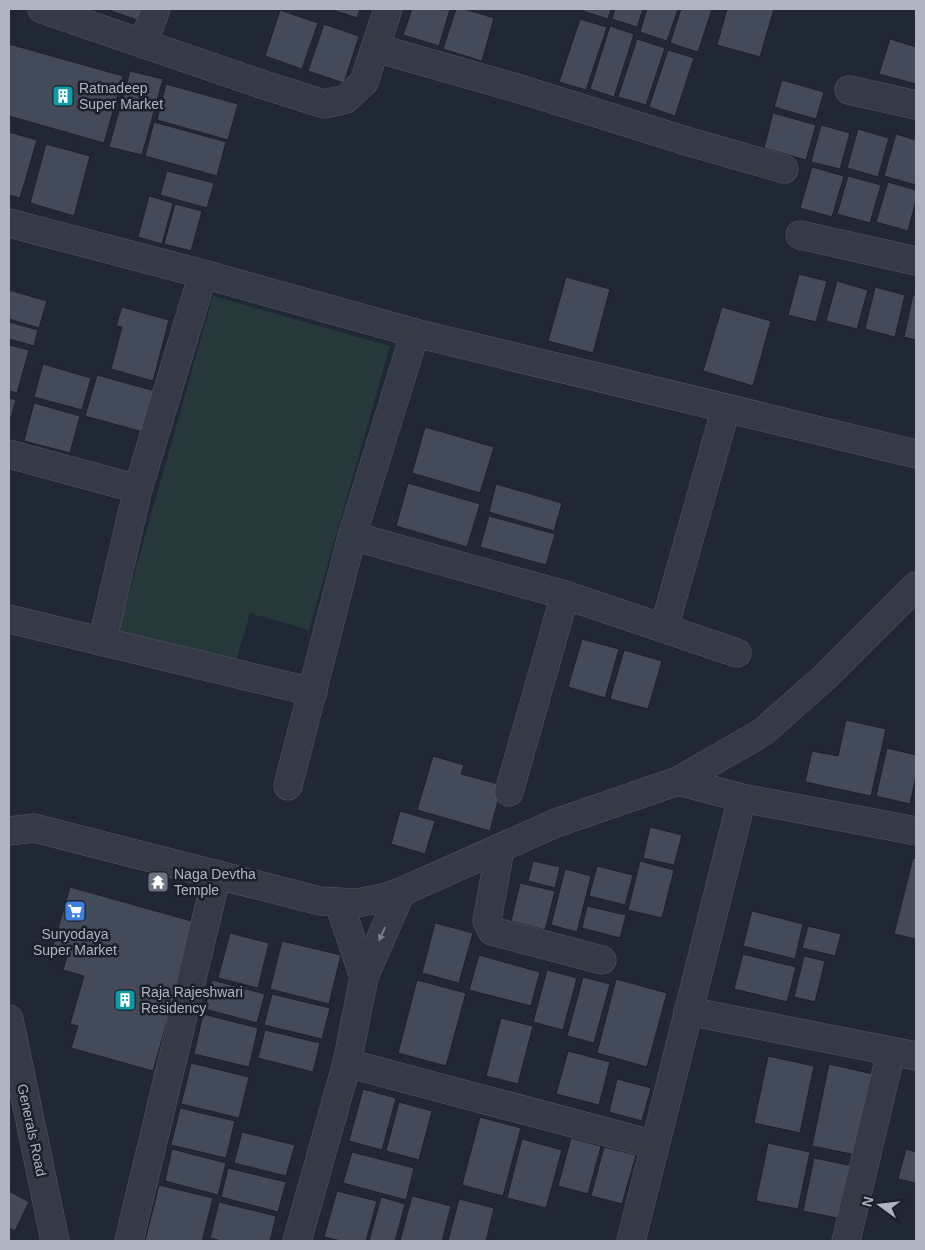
<svg xmlns="http://www.w3.org/2000/svg" width="925" height="1250" font-family="Arial,sans-serif">
<rect width="100%" height="100%" fill="#212835"/>
<!-- green -->
<path fill="#27383a" d="M213,296L390,346L309,630L250,613L235,665L118,631Z"/>
<!-- building -->
<g fill="#434a5a" stroke="#1c212c">
<path d="M112,9H144L141,21L111,11Z"/>
<path d="M330,9H360L357,18Z"/>
<path d="M412,9H450L439,46L403,35Z"/>
<path d="M456,9H464L494,18L482,61L443,49Z"/>
<path d="M581,9H611L608,19L580,10Z"/>
<path d="M615,9H643L637,27L612,19Z"/>
<path d="M647,9H678L667,41L640,32Z"/>
<path d="M681,9H712L698,52L670,43Z"/>
<path d="M727,9H774L760,57L717,45Z"/>
<path d="M280,10L318,23L302,69L265,56Z"/>
<path d="M580,19L607,27L586,90L559,82Z"/>
<path d="M324,24L359,36L344,83L308,71Z"/>
<path d="M610,26L634,34L614,97L590,89Z"/>
<path d="M637,39L665,48L646,105L618,97Z"/>
<path d="M890,39L916,47V84L879,74Z"/>
<path d="M9,44L123,76L104,143L9,116Z"/>
<path d="M668,50L694,58L675,116L649,107Z"/>
<path d="M130,71L163,79L142,155L109,147Z"/>
<path d="M782,80L824,92L816,119L774,107Z"/>
<path d="M166,84L238,104L228,140L157,120Z"/>
<path d="M773,113L816,125L806,160L764,148Z"/>
<path d="M154,122L226,142L217,176L145,156Z"/>
<path d="M821,125L850,133L840,169L811,162Z"/>
<path d="M858,129L889,138L878,177L847,168Z"/>
<path d="M9,132L37,140L20,198L9,195Z"/>
<path d="M896,134L916,140V185L884,176Z"/>
<path d="M46,144L90,156L74,216L30,203Z"/>
<path d="M812,167L844,176L832,217L800,208Z"/>
<path d="M167,171L214,183L207,208L160,195Z"/>
<path d="M848,176L881,185L870,223L837,214Z"/>
<path d="M888,182L916,190V200L908,231L876,222Z"/>
<path d="M149,196L173,203L162,244L138,237Z"/>
<path d="M175,204L202,211L191,251L164,244Z"/>
<path d="M799,274L827,281L816,322L788,315Z"/>
<path d="M566,277L610,289L593,353L548,341Z"/>
<path d="M837,281L868,290L857,329L826,321Z"/>
<path d="M875,287L905,295L895,337L865,329Z"/>
<path d="M9,290L47,301L39,328L9,319Z"/>
<path d="M913,295H916V340L904,337Z"/>
<path d="M122,307L169,320L153,381L111,369L122,327L116,326Z"/>
<path d="M722,307L771,321L753,386L703,371Z"/>
<path d="M9,322L38,330L34,346L9,339Z"/>
<path d="M9,345L29,350L17,393L9,391Z"/>
<path d="M43,364L91,378L82,410L34,397Z"/>
<path d="M97,375L155,391L143,432L85,416Z"/>
<path d="M9,398L16,400L9,424Z"/>
<path d="M34,403L80,416L70,453L24,441Z"/>
<path d="M425,427L494,447L480,493L412,473Z"/>
<path d="M408,483L480,504L467,547L396,526Z"/>
<path d="M496,484L562,503L554,531L489,512Z"/>
<path d="M489,516L555,534L546,565L480,547Z"/>
<path d="M582,639L619,649L605,698L568,687Z"/>
<path d="M624,650L662,661L648,709L610,699Z"/>
<path d="M846,720L886,729L871,796L805,782L812,751L838,756Z"/>
<path d="M887,748L916,755V776L910,804L876,796Z"/>
<path d="M433,756L464,765L461,774L502,785L490,831L417,810Z"/>
<path d="M400,811L435,821L425,854L391,844Z"/>
<path d="M650,827L682,835L674,865L643,858Z"/>
<path d="M913,858L916,859V939L894,934Z"/>
<path d="M533,861L560,867L555,888L528,881Z"/>
<path d="M640,861L674,870L662,918L628,910Z"/>
<path d="M597,866L633,875L625,905L589,896Z"/>
<path d="M565,869L591,876L577,932L551,925Z"/>
<path d="M150,871L169,875L165,892L146,887Z"/>
<path d="M520,883L555,891L545,930L511,921Z"/>
<path d="M70,887L195,922L153,1071L71,1048L78,1026L70,1024L84,976L63,970L69,950L53,946Z"/>
<path d="M587,906L626,915L620,938L582,928Z"/>
<path d="M752,911L803,924L795,959L743,946Z"/>
<path d="M435,923L473,933L459,983L422,973Z"/>
<path d="M808,926L841,934L835,956L802,948Z"/>
<path d="M230,933L269,943L258,988L218,978Z"/>
<path d="M282,941L341,955L329,1004L270,989Z"/>
<path d="M743,954L796,967L787,1002L734,989Z"/>
<path d="M479,955L540,972L531,1006L469,990Z"/>
<path d="M804,956L825,961L815,1002L794,997Z"/>
<path d="M547,970L577,978L563,1030L533,1022Z"/>
<path d="M583,977L610,984L594,1043L567,1036Z"/>
<path d="M616,979L667,993L647,1067L597,1053Z"/>
<path d="M212,980L265,994L257,1023L205,1009Z"/>
<path d="M417,980L466,993L446,1066L398,1053Z"/>
<path d="M272,994L330,1008L322,1039L264,1025Z"/>
<path d="M203,1014L258,1028L249,1067L194,1054Z"/>
<path d="M501,1018L533,1026L518,1084L486,1076Z"/>
<path d="M265,1030L320,1043L313,1072L258,1058Z"/>
<path d="M568,1051L610,1062L599,1105L556,1094Z"/>
<path d="M768,1056L814,1066L800,1133L754,1123Z"/>
<path d="M191,1063L249,1077L239,1118L181,1104Z"/>
<path d="M829,1064L873,1074L856,1155L812,1146Z"/>
<path d="M617,1079L651,1088L642,1121L609,1112Z"/>
<path d="M363,1089L396,1098L382,1150L349,1141Z"/>
<path d="M399,1102L432,1111L419,1160L386,1151Z"/>
<path d="M180,1108L235,1121L226,1158L171,1145Z"/>
<path d="M480,1117L521,1128L503,1196L462,1185Z"/>
<path d="M242,1132L295,1145L286,1176L234,1163Z"/>
<path d="M571,1138L601,1146L588,1194L558,1186Z"/>
<path d="M522,1139L562,1150L546,1208L507,1198Z"/>
<path d="M768,1143L810,1152L798,1209L756,1201Z"/>
<path d="M604,1147L636,1155L622,1204L591,1196Z"/>
<path d="M172,1149L226,1163L218,1195L165,1181Z"/>
<path d="M906,1149L916,1152V1183L898,1179Z"/>
<path d="M352,1152L414,1168L406,1200L343,1183Z"/>
<path d="M814,1158L853,1166L842,1219L803,1211Z"/>
<path d="M228,1168L286,1182L278,1212L221,1197Z"/>
<path d="M159,1185L213,1198L202,1241H145Z"/>
<path d="M9,1191L29,1202L15,1231L9,1228Z"/>
<path d="M337,1191L377,1201L366,1241H341L324,1237Z"/>
<path d="M412,1196L451,1206L442,1241H400Z"/>
<path d="M381,1197L405,1204L395,1241H369Z"/>
<path d="M459,1199L494,1208L486,1241H448Z"/>
<path d="M219,1202L276,1216L270,1241H222L210,1238Z"/>
</g>
<g fill="none" stroke-linecap="round" stroke-linejoin="round">
<!-- minor casing -->
<g stroke="#525763" stroke-width="29">
<g id="minor">
<path d="M42,9L264,85L324,104L346,99L364,82L388,9"/>
<path d="M143,44L156,9"/>
<path d="M376,48L520,89L683,140L784,169"/>
<path d="M849,90L916,105"/>
<path d="M9,223L203,274L415,333L916,454"/>
<path d="M800,235L916,261"/>
<path d="M9,454L138,489"/>
<path d="M352,536L565,595L737,653"/>
<path d="M9,619L313,692"/>
<path d="M664,628L726,408"/>
<path d="M102,642L138,489L203,274"/>
<path d="M678,781L742,798L916,831"/>
<path d="M288,786L352,536L415,333"/>
<path d="M509,792L565,595"/>
<path d="M9,831L34,828L320,901L356,903L384,898L401,892L556,823L678,781L763,732L826,676L916,586"/>
<path d="M500,849L487,921L492,931L602,960"/>
<path d="M339,903L364,977"/>
<path d="M688,1011L916,1056"/>
<path d="M9,1019L55,1241"/>
<path d="M347,1063L655,1145"/>
<path d="M129,1241L217,874"/>
<path d="M297,1241L347,1063L364,977L401,892"/>
<path d="M631,1241L742,798"/>
<path d="M846,1241L891,1052"/>
</g>
</g>
<!-- minor -->
<use href="#minor" stroke="#353a46" stroke-width="28"/>
</g>
<!-- one-way arrows -->
<defs><path id="oneway-solid" d="M-6-.8H1V-3.2L6.5 0L1 3.2V.8H-6Z" transform="scale(1.25)"/></defs>
<use fill="#787d8a" href="#oneway-solid" transform="translate(382 934) rotate(114)"/>
<!-- icons -->
<defs>
<g id="building-square" transform="scale(1.125)"><rect x="-9" y="-9" width="18" height="18" rx="4" fill="#0f9aa8" stroke="#1a1f2a"/><path d="M-4-6H4V6H1V3H-1V6H-4ZM-2.5-4.3h1.7v1.8h-1.7ZM.8-4.3h1.7v1.8H.8ZM-2.5-1h1.7V.8h-1.7ZM.8-1h1.7V.8H.8Z" fill="#fff"/></g>
<g id="temple-square" transform="scale(1.125)"><rect x="-9" y="-9" width="18" height="18" rx="4" fill="#6b7280" stroke="#1a1f2a"/><path d="M0-6L5-2H3V0L6.5 2.5H4V6H1.5V3h-3V6H-4V2.5H-6.5L-3 0V-2H-5Z" fill="#fff"/></g>
<g id="supermarket-square" transform="scale(1.125)"><rect x="-9" y="-9" width="18" height="18" rx="4" fill="#3f7fe0" stroke="#1a1f2a"/><path d="M-6-5.5h2.5l.6 2H6L4.5 2H-2.5L-4.4-4H-6ZM-1.5 3.2a1.3 1.3 0 1 0 .1 0ZM3 3.2a1.3 1.3 0 1 0 .1 0Z" fill="#fff"/></g>
</defs>
<g fill-rule="evenodd">
<use href="#building-square" x="63" y="96"/>
<use href="#temple-square" x="158" y="882"/>
<use href="#supermarket-square" x="75" y="911"/>
<use href="#building-square" x="125" y="1000"/>
</g>
<g text-anchor="middle" stroke-width="5" stroke-linejoin="round" paint-order="stroke">
<!-- poi labels -->
<g font-size="14" fill="#afb4c2" stroke="#1a1f2a" text-anchor="start">
<text x="79" y="93">Ratnadeep<tspan x="79" dy="16">Super Market</tspan></text>
<text x="174" y="879">Naga Devtha<tspan x="174" dy="16">Temple</tspan></text>
<text x="75" y="939" text-anchor="middle">Suryodaya<tspan x="75" dy="16">Super Market</tspan></text>
<text x="141" y="997">Raja Rajeshwari<tspan x="141" dy="16">Residency</tspan></text>
</g>
<!-- street labels -->
<g font-size="14" fill="#afb4c2" stroke="#1a1f2a">
<text transform="translate(32 1130) rotate(78)" y="5">Generals Road</text>
</g>
</g>
<!-- border -->
<rect width="925" height="1250" fill="none" stroke="#afb4c2" stroke-width="20"/>
<!-- north arrow -->
<g transform="translate(880 1205) rotate(285)" stroke="#1a1f2a" stroke-width="4" paint-order="stroke">
<path d="M0-4L9 19L0 12L-9 19Z" fill="#afb4c2"/>
<text y="-8" font-size="14" font-weight="bold" text-anchor="middle" fill="#afb4c2">N</text>
</g>
</svg>
